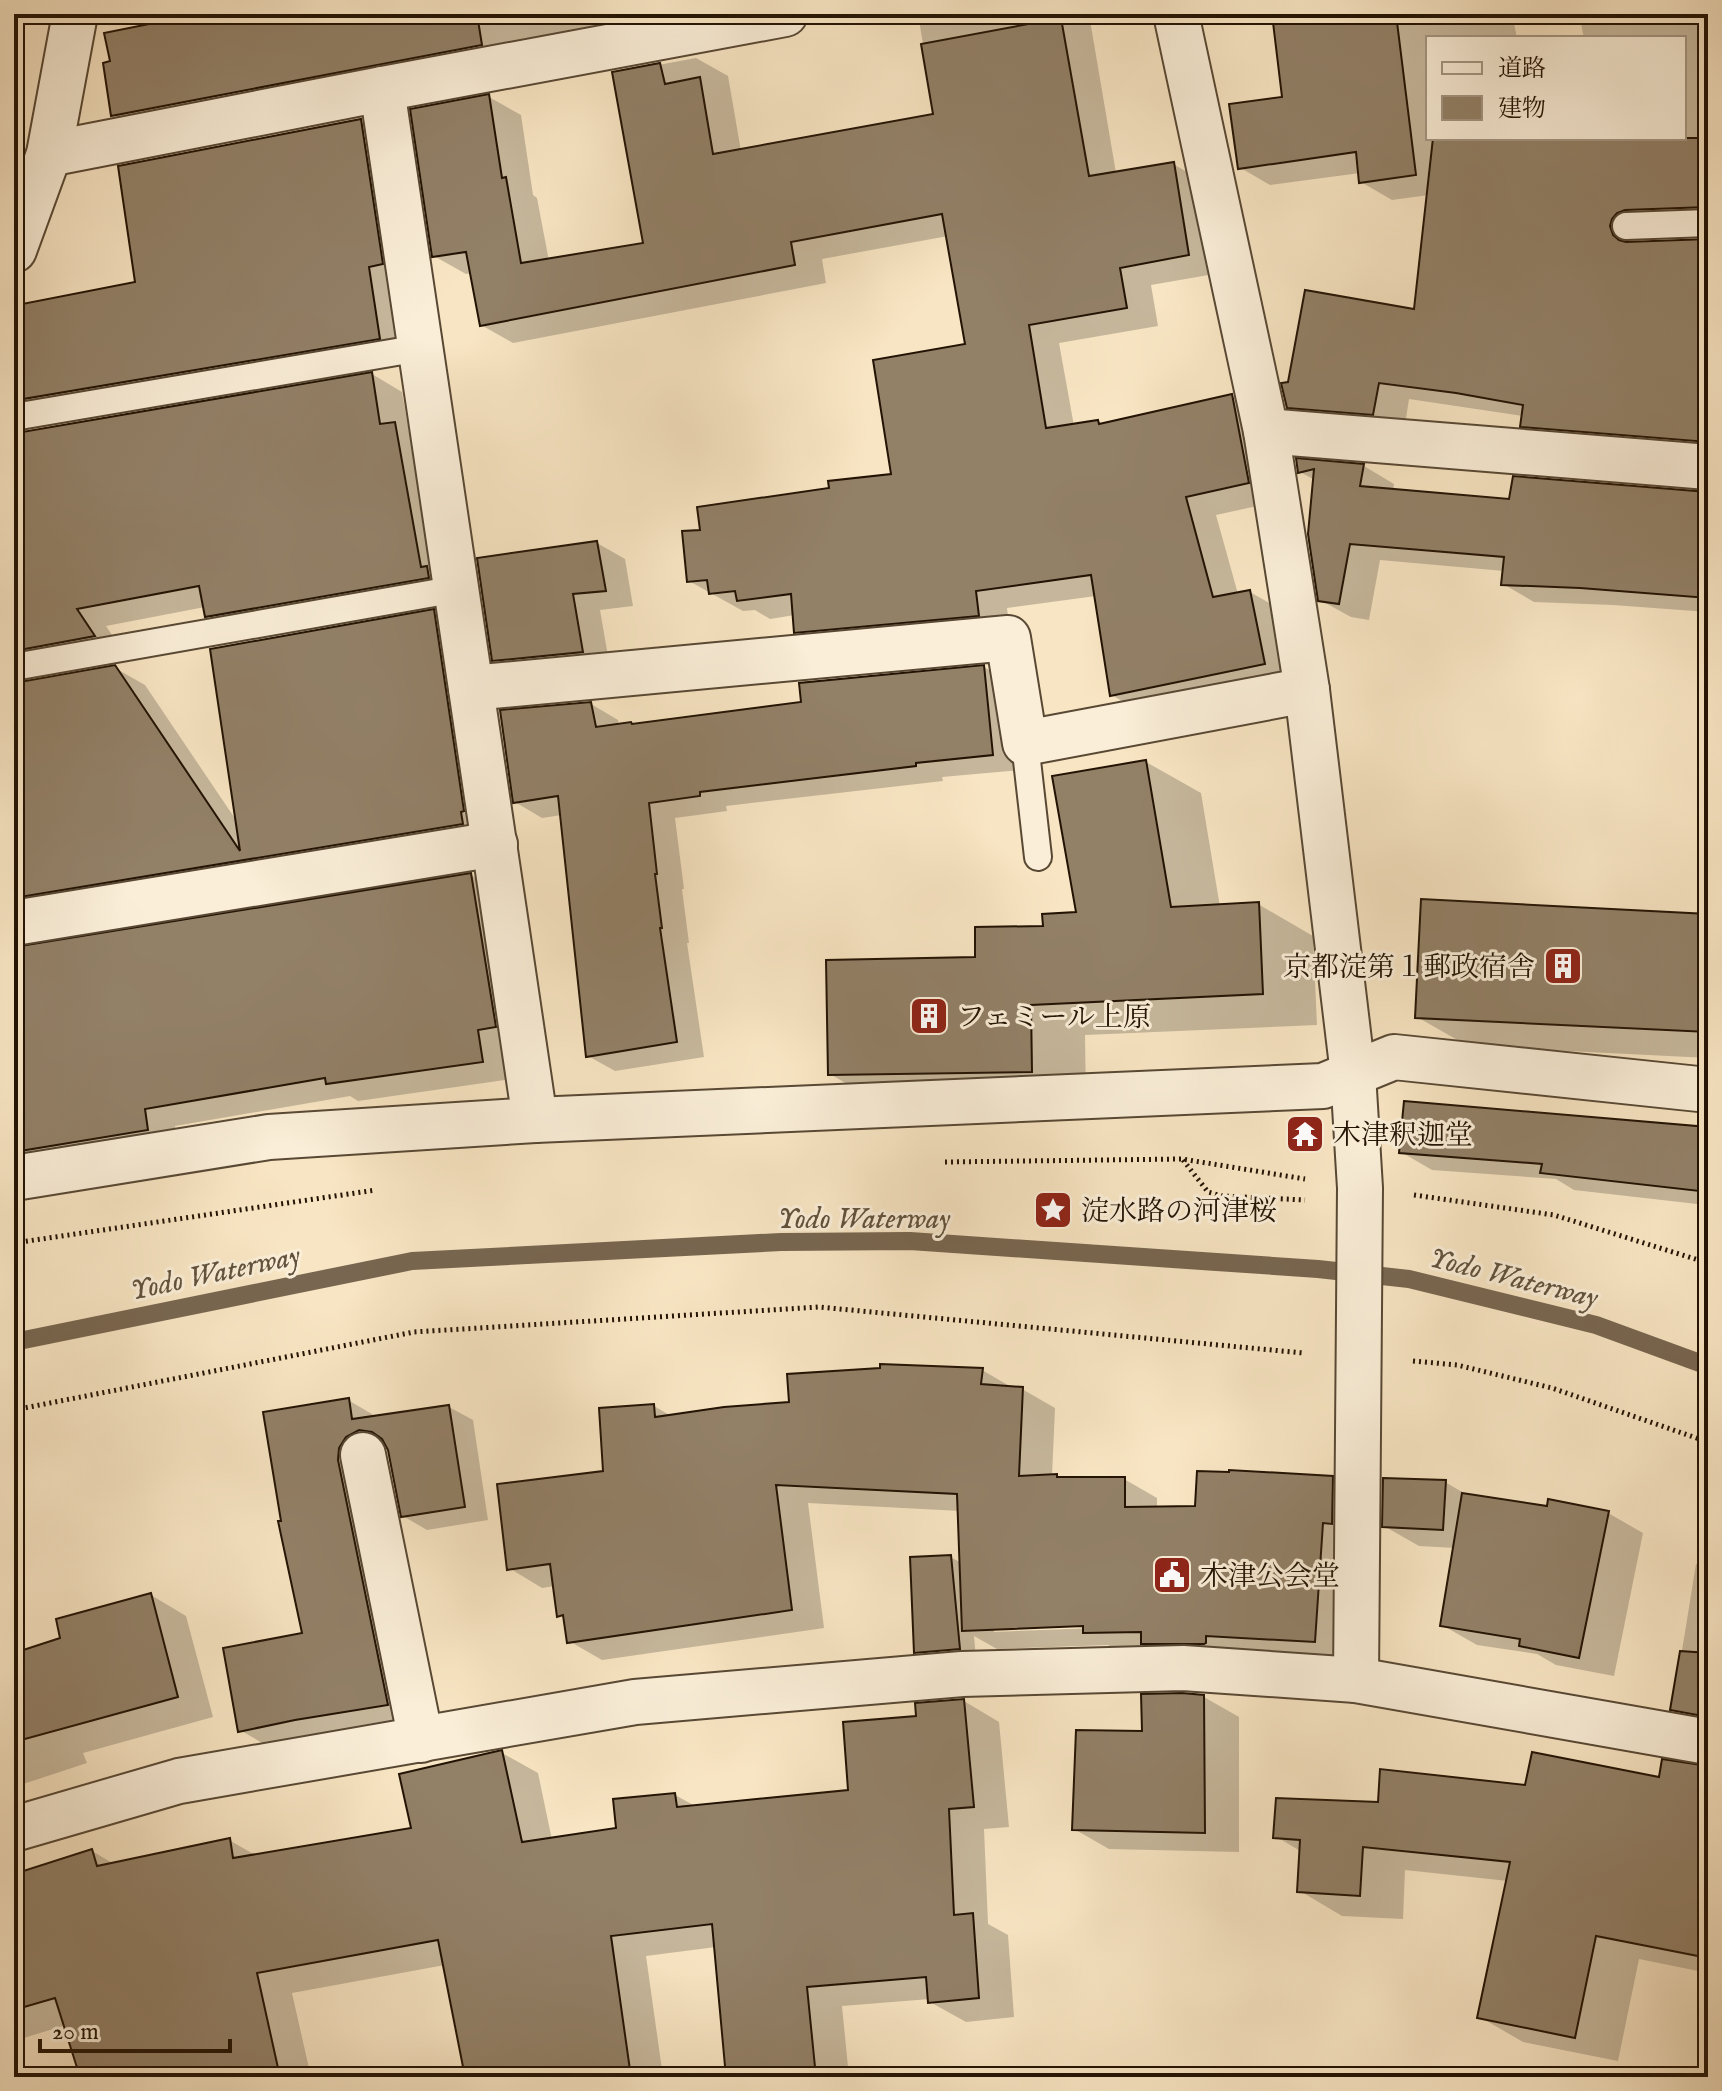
<svg xmlns="http://www.w3.org/2000/svg" width="1722" height="2091" font-family="'IM FELL English','Noto Serif JP',serif">
<rect width="100%" height="100%" fill="#f8e5c3"/>
<filter id="stains"><feTurbulence type="fractalNoise" baseFrequency=".0025" numOctaves="4"/><feColorMatrix values="0 0 0 0 .2 0 0 0 0 .09 0 0 0 0 .02 0 0 0 .5 -.17"/></filter>
<radialGradient id="worn" r=".72"><stop offset=".6" stop-color="#630" stop-opacity="0"/><stop offset="1" stop-color="#630" stop-opacity=".3"/></radialGradient>
<!-- shadow -->
<g fill="#0003" fill-rule="evenodd">
<path d="M164,14H770L145,133L113,115L166,23Z"/>
<path d="M918,14H1089L1116,173L1173,164L1205,182L1220,273L1151,285L1158,326L1059,343L1074,426L1097,422L1104,425L1232,396L1264,415L1280,501L1216,515L1238,594L1250,592L1282,610L1296,681L1143,714L1112,695L1096,596L1007,608L1010,633L828,650L796,632L795,615L770,619L755,610L743,611L689,581L702,531L831,490L894,476L968,345L948,236L822,259L826,283L513,343L481,325L472,273L466,274L434,256L489,97L521,115L533,195L537,198L549,261L645,244L615,73L696,58L728,76L741,151L935,116Z"/>
<path d="M1275,14H1512L1517,38H1428V138H1684V38H1584L1579,14H1708V225L1642,237L1640,243L1708,241V456L1552,443L1522,426L1523,416L1409,399L1404,431L1319,424L1288,406L1416,312L1429,195L1392,200L1361,182L1360,173L1270,185L1239,167L1285,99Z"/>
<path d="M361,121L396,141L414,358L54,419L19,399L14,350L23,349L137,283Z"/>
<path d="M372,374L402,392L409,432L425,442L450,581L237,633L207,616L205,607L106,626L124,653L34,672L29,683L115,668L145,685L238,823L434,611L464,629L493,828L21,931L19,945L21,949L471,875L501,893L512,1079L358,1101L350,1096L175,1126L178,1147L14,1180V553L24,552L14,448Z"/>
<path d="M1298,461L1364,466L1394,484L1393,491L1511,501L1708,494V612L1613,605L1534,602L1503,584L1504,571L1380,560L1369,620L1351,617L1320,600L1315,480L1300,472Z"/>
<path d="M597,543L625,559L633,606L600,610L610,668L522,676L494,660Z"/>
<path d="M984,667L1011,683L1020,770L942,777L943,781L726,806L727,811L675,818L684,889H682L689,943H687L704,1057L615,1071L588,1056L562,815L542,818L515,802L591,704L618,720L619,726L804,704Z"/>
<path d="M1146,762L1201,793L1220,907L1258,904L1313,936L1317,1025L1085,1035L1086,1103L885,1106L830,1074L977,959L1079,914Z"/>
<path d="M1708,916V1058L1468,1046L1417,1017Z"/>
<path d="M1708,1129V1237L1697,1231V1204L1574,1190L1556,1179L1432,1170L1401,1152Z"/>
<path d="M982,1370L1013,1388L1022,1389L1055,1408L1052,1476L1061,1479H1124L1157,1498V1509L1197,1508L1332,1478L1365,1497L1348,1660L1118,1651L1108,1645L997,1649L974,1636L976,1658L933,1662L916,1652L950,1557L962,1563L960,1511L808,1503L824,1628L602,1660L569,1641L566,1619L559,1615L555,1586L542,1588L509,1568L605,1473L654,1406L671,1416L791,1404ZM1093,1624L1094,1628L994,1632V1628Z"/>
<path d="M348,1400L372,1414L373,1418L449,1407L473,1420L488,1520L427,1530L403,1516L389,1449L386,1443L370,1450L411,1718L320,1733L264,1744L240,1730L304,1634L281,1523Z"/>
<path d="M1445,1482L1469,1496L1548,1508L1608,1513L1643,1533L1614,1676L1556,1665L1537,1654L1477,1645L1442,1625L1455,1548L1419,1546L1384,1526Z"/>
<path d="M1696,1564L1708,1566V1692L1678,1675Z"/>
<path d="M151,1595L186,1616L213,1717L83,1753L87,1763L14,1787V1655L63,1639Z"/>
<path d="M1204,1697L1239,1717V1852L1109,1849L1074,1829L1144,1733Z"/>
<path d="M964,1701L999,1722L1009,1827L984,1829L988,1924L1008,1935L1014,2017L966,2022L930,2002V1999L842,2006L849,2077H728L716,1947L646,1956L663,2077H466L445,1965L292,1993L311,2077H82L66,2025L14,2041V1876L92,1851L114,1864L229,1840L257,1856L413,1830L502,1753L538,1773L552,1840L618,1830L675,1795L697,1807L851,1792L918,1718Z"/>
<path d="M1708,1768V1973L1639,1959L1618,2061L1523,2042L1480,2017L1508,1881L1405,1870L1403,1919L1342,1916L1300,1891L1302,1852L1275,1836L1380,1804L1527,1787L1661,1780Z"/>
</g>
<g fill="none" stroke-linecap="round" stroke-linejoin="round">
<!-- stream -->
<path stroke="#786650" stroke-width="18" d="M14,1342L412,1261L781,1242L910,1241L1318,1269L1409,1279L1596,1325L1708,1366"/>
</g>
<!-- building -->
<g fill="#928067" stroke="#231304" stroke-width="2">
<path d="M199,14H477L482,45L111,116L103,63L110,61L104,33Z"/>
<path d="M603,14H648L604,22Z"/>
<path d="M1272,14H1396L1416,175L1359,183L1356,152L1238,169L1229,104L1282,97Z"/>
<path d="M1061,18L1089,176L1174,162L1189,255L1120,268L1127,308L1029,325L1046,428L1098,420L1099,424L1232,394L1249,483L1186,497L1213,597L1250,590L1265,664L1110,696L1091,575L976,591L979,616L794,633L791,594L737,601L735,591L709,594L707,580L687,582L682,531L700,530L697,507L829,488L828,481L891,474L873,360L965,344L942,214L791,242L795,265L480,326L466,252L432,257L410,109L489,94L502,178L506,177L521,263L643,243L612,72L660,63L665,84L700,77L713,154L933,114L921,44Z"/>
<path d="M361,119L383,264L369,267L380,339L17,400L14,378V348L20,347L17,305L135,282L118,166Z"/>
<path d="M1433,138H1708V207L1625,210L1617,213L1612,219L1610,226L1613,235L1619,240L1626,242L1708,239V442L1520,427L1523,405L1456,393L1379,383L1373,415L1287,408L1281,383L1288,382L1305,290L1414,309Z"/>
<path d="M372,372L380,424L395,422L421,567L427,566L429,578L205,617L199,586L77,609L95,636L14,651V515L19,522L14,473V446L23,445L22,432Z"/>
<path d="M1296,458L1364,464L1360,486L1509,499L1513,476L1708,492V598L1580,588L1501,585L1504,557L1350,544L1339,604L1318,601L1308,534L1314,469L1298,473Z"/>
<path d="M597,541L606,591L573,594L583,652L492,661L477,558Z"/>
<path d="M434,609L464,811L461,812L463,824L14,898V683L115,665L240,851L210,649Z"/>
<path d="M984,665L993,755L916,763V766L700,792V796L649,803L657,874H655L662,928H660L677,1042L586,1057L558,796L513,803L500,710L591,702L596,727L631,722L632,724L801,702L799,683Z"/>
<path d="M1146,760L1171,907L1259,902L1263,994L1031,1005L1032,1072L828,1075L826,960L975,957V927L1043,926L1042,914L1076,912L1052,776Z"/>
<path d="M471,873L496,1027L478,1030L483,1062L326,1084L325,1078L145,1109L148,1130L14,1152V947Z"/>
<path d="M1421,899L1708,914V1032L1415,1018Z"/>
<path d="M1404,1101L1708,1127V1192L1540,1173L1542,1164L1399,1153Z"/>
<path d="M880,1364L983,1368L981,1384L1023,1387L1019,1476L1057,1474V1477H1125V1507L1195,1506L1197,1471L1229,1472V1470L1333,1476L1332,1524L1323,1523L1315,1642L1206,1636V1643L1204,1644H1141V1632L1083,1633V1626L962,1631L957,1494L776,1485L792,1610L567,1643L563,1615L557,1617L550,1564L507,1570L497,1484L603,1471L599,1408L654,1404L655,1417L724,1407L789,1402L787,1374L880,1368Z"/>
<path d="M349,1398L352,1419L449,1405L465,1507L401,1517L388,1450L382,1439L372,1432L359,1430L346,1437L339,1448L338,1460L388,1705L295,1720L238,1732L223,1648L302,1633L278,1521H281L263,1412Z"/>
<path d="M1383,1478L1446,1480L1443,1530L1382,1527Z"/>
<path d="M1462,1493L1547,1506L1548,1499L1609,1511L1579,1658L1519,1646L1520,1639L1440,1626Z"/>
<path d="M951,1555L960,1649L914,1653L910,1557Z"/>
<path d="M151,1593L178,1697L14,1742V1653L60,1638L56,1619Z"/>
<path d="M1680,1651L1708,1653V1717L1670,1710Z"/>
<path d="M1182,1693L1204,1695L1205,1833L1072,1830L1076,1730L1142,1731L1141,1694Z"/>
<path d="M964,1699L974,1807L949,1809L954,1915L973,1913L979,1998L928,2003L926,1977L807,1987L816,2077H726L712,1924L611,1936L631,2077H465L438,1940L257,1973L280,2077H80L55,1998L14,2010V1874L92,1849L97,1866L230,1838L233,1858L411,1828L399,1774L502,1750L522,1842L616,1828L613,1799L675,1793L677,1807L848,1790L843,1722L916,1716L915,1703Z"/>
<path d="M1532,1752L1659,1777L1662,1759L1708,1766V1958L1596,1936L1575,2038L1477,2018L1510,1862L1363,1847L1360,1896L1297,1892L1300,1840L1273,1838L1276,1798L1378,1802L1380,1769L1525,1785Z"/>
</g>
<g fill="none" stroke-linecap="round" stroke-linejoin="round">
<!-- lane casing -->
<g stroke="#584834" stroke-width="30">
<g id="lane">
<path d="M1626,226L1708,223"/>
<path d="M14,417L420,348"/>
<path d="M14,667L457,589"/>
<path d="M1025,743L1038,857"/>
</g>
</g>
<!-- street casing -->
<g stroke="#584834" stroke-width="48">
<g id="street">
<path d="M1176,14L1266,431L1307,690L1353,1074L1360,1188L1356,1680"/>
<path d="M382,89L535,1120"/>
<path d="M49,154L382,89L785,14"/>
<path d="M14,250L49,154L75,14"/>
<path d="M1266,431L1708,467"/>
<path d="M471,688L1008,638L1025,743L1307,690"/>
<path d="M14,923L495,844"/>
<path d="M14,1178L269,1137L535,1120L1323,1086L1394,1057L1708,1090"/>
<path d="M363,1455L421,1740"/>
<path d="M14,1829L179,1781L635,1702L962,1674L1183,1668L1356,1680L1708,1742"/>
</g>
</g>
<!-- path -->
<g stroke="#231304" stroke-width="5" stroke-dasharray="2 4" stroke-linecap="butt">
<path d="M1183,1160L1208,1192L1222,1196L1305,1200"/>
<path d="M945,1162L1182,1159L1305,1179"/>
<path d="M1414,1195L1554,1215L1708,1263"/>
<path d="M14,1243L376,1190"/>
<path d="M1413,1361L1457,1365L1552,1388L1708,1442"/>
<path d="M14,1410L414,1332L819,1307L1303,1353"/>
</g>
<!-- lane -->
<use href="#lane" stroke="#faeed8" stroke-width="26"/>
<!-- street -->
<use href="#street" stroke="#faeed8" stroke-width="44"/>
</g>
<!-- icons -->
<defs>
<g id="building-square" transform="scale(2)"><rect x="-9" y="-9" width="18" height="18" rx="4" fill="#8f2418" stroke="#faeed8"/><path d="M-4-6H4V6H1V3H-1V6H-4ZM-2.5-4.3h1.7v1.8h-1.7ZM.8-4.3h1.7v1.8H.8ZM-2.5-1h1.7V.8h-1.7ZM.8-1h1.7V.8H.8Z" fill="#fff"/></g>
<g id="temple-square" transform="scale(2)"><rect x="-9" y="-9" width="18" height="18" rx="4" fill="#8f2418" stroke="#faeed8"/><path d="M0-6L5-2H3V0L6.5 2.5H4V6H1.5V3h-3V6H-4V2.5H-6.5L-3 0V-2H-5Z" fill="#fff"/></g>
<g id="sight-square" transform="scale(2)"><rect x="-9" y="-9" width="18" height="18" rx="4" fill="#8f2418" stroke="#faeed8"/><path d="M0-6L1.8-2.2L6-1.7L2.9 1.2L3.7 5.4L0 3.3L-3.7 5.4L-2.9 1.2L-6-1.7L-1.8-2.2Z" fill="#fff"/></g>
<g id="civic-square" transform="scale(2)"><rect x="-9" y="-9" width="18" height="18" rx="4" fill="#8f2418" stroke="#faeed8"/><path d="M-.6-6.5H3V-4.5H.6V-3L4-1V1h2V6H-6V1h2V-1L-.6-3ZM-1.2 2.5V6h2.4V2.5Z" fill="#fff"/></g>
</defs>
<g fill-rule="evenodd">
<use href="#building-square" x="1563" y="966"/>
<use href="#building-square" x="929" y="1016"/>
<use href="#temple-square" x="1305" y="1134"/>
<use href="#sight-square" x="1053" y="1210"/>
<use href="#civic-square" x="1172" y="1575"/>
</g>
<g text-anchor="middle" stroke-width="6" stroke-linejoin="round" paint-order="stroke">
<!-- poi labels -->
<g font-size="28" fill="#231304" stroke="#faeed8" text-anchor="start">
<text x="1535" y="976" text-anchor="end">京都淀第１郵政宿舎</text>
<text x="957" y="1026">フェミール上原</text>
<text x="1333" y="1144">木津釈迦堂</text>
<text x="1081" y="1220">淀水路の河津桜</text>
<text x="1200" y="1585">木津公会堂</text>
</g>
<!-- water labels -->
<g font-size="30" font-style="italic" fill="#62523d" stroke="#faeed8">
<text x="864" y="1228">Yodo Waterway</text>
<text transform="translate(215 1272) rotate(-12)" y="10">Yodo Waterway</text>
<text transform="translate(1514 1277) rotate(14)" y="10">Yodo Waterway</text>
</g>
</g>
<!-- margin -->
<rect width="1722" height="2091" fill="none" stroke="#f8e5c3" stroke-width="48"/>
<rect x="16" y="16" width="1690" height="2059" fill="none" stroke="#231304" stroke-width="4"/>
<rect x="24" y="24" width="1674" height="2043" fill="none" stroke="#231304" stroke-width="2"/>
<!-- legend -->
<rect x="1426" y="36" width="260" height="104" fill="#faeed8" stroke="#a49683" stroke-width="2"/>
<rect x="1442" y="62" width="40" height="12" fill="#faeed8" stroke="#a49683" stroke-width="2"/>
<text x="1498" y="76" font-size="24" fill="#231304">道路</text>
<rect x="1442" y="96" width="40" height="24" fill="#928067" stroke="#a49683" stroke-width="2"/>
<text x="1498" y="116" font-size="24" fill="#231304">建物</text>
<!-- scale -->
<path d="M40 2039v12h190v-12" fill="none" stroke="#231304" stroke-width="4"/>
<text x="52" y="2039" font-size="24" fill="#231304" stroke="#faeed8" stroke-width="6" paint-order="stroke">20 m</text>
<rect width="100%" height="100%" filter="url(#stains)"/>
<rect width="100%" height="100%" fill="url(#worn)"/>
</svg>
